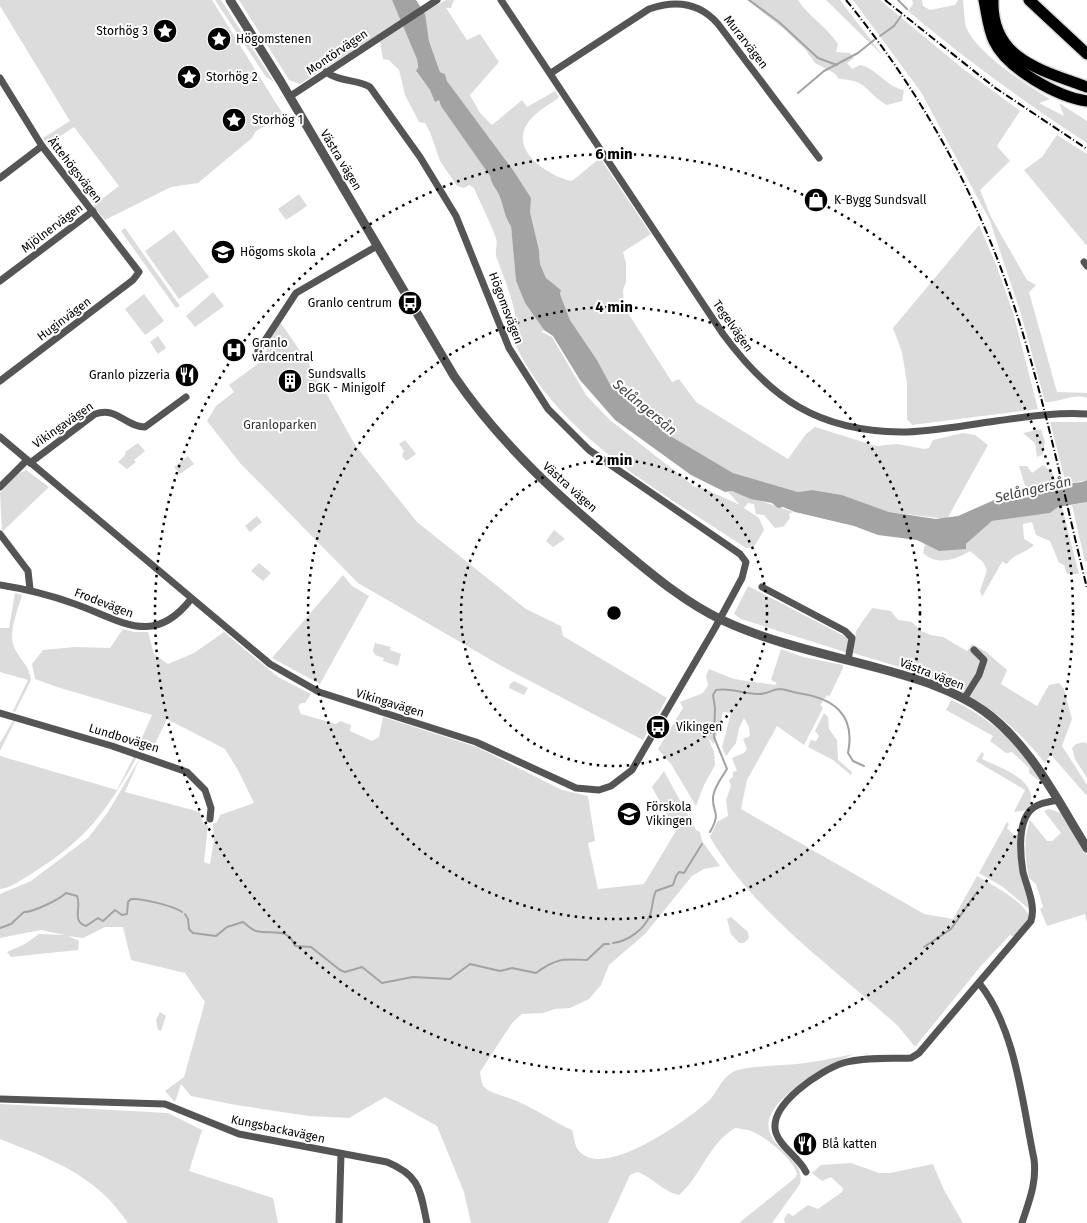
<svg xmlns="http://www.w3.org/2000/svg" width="1087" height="1223" font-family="'Fira Sans',sans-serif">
<rect width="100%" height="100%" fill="#fff"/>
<!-- green -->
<g fill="#dcdcdc">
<path d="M0,0H212L284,116L256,131L252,138L198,183L171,187L105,220L93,206L119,186L74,127L47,145L43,138L70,121L0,6Z"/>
<path d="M215,0H221L274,82L266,77Z"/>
<path d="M239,0H392L401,20L300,84L289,80Z"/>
<path d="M446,0H454L451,8H446L467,40L480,34L499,62L470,95L480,113L492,125L522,100L527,107L555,91L559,97L557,99C547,106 534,113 527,124C510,152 549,176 572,181L600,158L651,234L623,252L626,263V282L623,290L624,307L672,382L679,379L696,402L788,459L806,434L815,427L876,446L898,444L924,449L929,448L933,440L963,433L975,435L988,445L947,519L889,512L842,495L812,490L798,492L733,473L662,431L653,419L611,386L597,360L570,320L560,294L561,290L546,278L540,264L539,250L530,212V198L513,170L447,81L445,74L440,72L429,41L424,12Z"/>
<path d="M747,0H798C809,17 827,27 838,44L836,52L850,53L854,58L847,63L852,69L860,65C878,69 886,87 904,90L902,101L887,105C865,93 869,80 839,79L834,73L815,63L805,49L784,29Z"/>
<path d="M826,0H840L883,56Z"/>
<path d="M853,0H880L962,68L1020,111L997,146L1010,161L980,190L991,217L1027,280L1036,285L1029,292L1057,392L1087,393V398C1073,393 1059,403 1045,402L1021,314L990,221L921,92Z"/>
<path d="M912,0H922L923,6L930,10L955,5L958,0H963C964,8 964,19 966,27C977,54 1026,84 1050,99L1039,103L1064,116L1059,103L1087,121V143C1024,102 965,59 908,11L913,4Z"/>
<path d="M405,27C410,40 422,59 416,72L430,90L435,101L439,100L490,176C491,184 496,188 499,195C504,206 504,217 511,226L516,281L525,303L544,330L541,332L552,337L586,395L610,420L695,487L705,489L740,505L728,492L732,491L793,512L789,514L790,518L784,526L775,528L764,515L756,514L754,504L748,503L744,508L759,518L764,530L754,547L746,548C656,488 549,433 507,326L515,322C518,311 501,270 496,256C495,250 498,244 496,238C490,221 481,205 474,188L469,185L464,188L457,186L440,161L430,132L425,123L419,122L405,95L399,70L389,60L383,59L380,42L400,28Z"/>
<path d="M1057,135L1087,154V246L1024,170L1042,157Z"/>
<path d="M299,194L307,206L286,220L278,209Z"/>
<path d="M979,225L997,267L1014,316L1038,409L912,425L907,419V383L902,352L893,328Z"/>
<path d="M125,228L180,306L176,308L121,231Z"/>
<path d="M174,230L209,277L179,299L145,251Z"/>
<path d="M213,292L224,306L195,327L186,316Z"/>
<path d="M144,294L164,321L145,335L125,309Z"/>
<path d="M281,323L315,373L355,445L417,522L526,609L561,626L563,636L667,698L643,740L505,668L358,583L240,463L207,421L216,406L234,392L229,385L263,360L272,331Z"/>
<path d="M158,336L166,348L158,354L150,342Z"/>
<path d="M1050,422H1087V480L1066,484Z"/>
<path d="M1041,429L1045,442L1043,454L1037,457L1035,443L1023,433Z"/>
<path d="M405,440L416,454L406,461L402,456L404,451L399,444Z"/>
<path d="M138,443L145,451L134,460L136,462L127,469L118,462L126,454L125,452Z"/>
<path d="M188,456L194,464L180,474L174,467Z"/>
<path d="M1043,465L1052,472L1057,486L1026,489L1019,466H1027L1032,473Z"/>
<path d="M26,470L49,487L2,532L0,493L18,474Z"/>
<path d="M1087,502V561L1085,562L1072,505Z"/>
<path d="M1058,507H1062L1079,574H1067L1064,565L1059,563L1050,541L1036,535L1032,522L1023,524L1024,539L1034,545C1025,554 1014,553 1007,564L1002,562L982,597L980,591L987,570L983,562L970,551C955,560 937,566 923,553L925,544L939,551L966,544L992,521L1050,513Z"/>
<path d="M257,516L262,522L250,532L245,526Z"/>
<path d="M554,530L565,539L553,547L546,541Z"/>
<path d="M259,563L271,573L263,581L251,571Z"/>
<path d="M343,575L352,586L369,596L320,684L272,658Z"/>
<path d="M748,586L848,638V653L741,619L734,614Z"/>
<path d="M15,593L22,595C18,610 7,633 15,649C20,660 30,666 31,680L15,712L13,711L28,680L0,672V628H9Z"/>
<path d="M872,608L891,611L898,620L912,622L921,631L931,635L943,637L967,651L972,644L985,651L1007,670L1001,684L1037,706L1049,685L1059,683L1064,689L1072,719L1062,746L1087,785V796L1052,756V752L1045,763C990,693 934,677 853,653L856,631Z"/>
<path d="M123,629L134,632H148L154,654L168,664L194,653L224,632L278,677L311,694L305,703H301L298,707L301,714L336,724L340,721L351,725L350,731L372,741L379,737L383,717L477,747L562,790L588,796L595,841L588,843L598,889L644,884L676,831L652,787L664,771L696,830L700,832L702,841L720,866L704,869L692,876L645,934L609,965L601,985L589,999L570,1008L555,1009L543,1013L522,1014L512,1023L480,1072C481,1077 481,1083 484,1087C489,1092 499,1095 506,1097C531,1105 548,1119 572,1130C574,1135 574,1143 577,1148C598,1184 686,1121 706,1103C718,1094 719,1080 733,1072C745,1065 789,1066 805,1063C821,1061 837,1057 854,1054C831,1064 762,1099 769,1130C774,1152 806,1159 800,1184L772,1223H739L795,1178L797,1174C794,1160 765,1136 751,1131C746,1129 740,1129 735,1128C708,1144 702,1175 679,1195C663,1192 653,1177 637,1172L630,1175L608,1223H471L464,1192L437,1126L385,1097L349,1118L309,1116L236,1105L191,1096L181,1084L175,1102L165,1091L184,1077L205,1002L185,973L131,960L123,927H105L83,938L68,936L79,941L78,950L11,957L7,952L25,944L39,934L65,935L41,930L0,938V894L31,881L88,838L108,812L140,758L125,792L200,812L203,823L208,825L204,862L210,864L214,840L213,824L217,822L220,815L254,803L238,770L225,749L167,719L151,752L138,747L152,715L57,687L35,679L32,664L43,650L75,647L110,648Z"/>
<path d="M375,643L391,647L390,650L401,654L398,666L383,661L384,658L375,655L373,651Z"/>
<path d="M781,649L803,657L843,665V668L829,697L827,695L820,705L823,708L804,745L777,726L747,780L741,809L924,914L953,919L977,876C990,884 1028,903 1030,919L1016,937L1010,935L981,966L915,1047L898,1026C833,967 754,913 710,837L717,822L728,816L726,800L731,786L729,780L733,777V772L737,771L732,758L744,753L747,749L743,739L750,736L749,727L744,718L739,728L736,743L726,756L722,747L731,713L723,712L714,744L708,738L714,752L715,765L704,785L696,806L671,764L658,749L683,708L680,702L703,693L708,685L706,676L709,669L734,679L775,685L777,683L771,680Z"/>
<path d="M514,681L528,688L524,695L509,688L510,684Z"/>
<path d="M951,700C978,710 1037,755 1042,783L1029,773V768L1012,752L1006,753L990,741L993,736L946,710Z"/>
<path d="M824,713L828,717L829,729L837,740L838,760L852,772L851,775L833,760L808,747L811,740L816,741L819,736L815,731Z"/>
<path d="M13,721H15L0,751V743Z"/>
<path d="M1085,742L1087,744V778L1075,759L1072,748L1076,744Z"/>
<path d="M982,752L984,754L982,759C1002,769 1043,781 1028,810L1014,812L1025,790L976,761Z"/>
<path d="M0,756L117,790L134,756L137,757C106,812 88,838 34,872C24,878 12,888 0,889Z"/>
<path d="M1049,809L1061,813L1087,855V922L1085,914L1047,926L1040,909L1043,907L1036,884L1029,878C1025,858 1023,839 1030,820L1047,841H1052L1061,833L1044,811Z"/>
<path d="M1007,822L1009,824L1007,828L1015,836L1018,834L1020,837L1031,908L1029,909L1003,887L979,873Z"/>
<path d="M731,917L748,932L749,938L744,943H739L731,934L727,919Z"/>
<path d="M160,1012L166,1016L161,1031L158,1030L156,1020Z"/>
<path d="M0,1104L168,1113L202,1130L189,1171L273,1198L278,1223H128C95,1174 52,1160 0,1139Z"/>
<path d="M851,1163L879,1173H890L933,1164L944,1190L963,1223H785L784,1219L788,1213L793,1216L808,1205L818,1209L842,1192L843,1188L831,1177L822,1181L812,1173L821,1165Z"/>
</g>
<!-- water -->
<path fill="#a3a3a3" d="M392,0H416L425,14L429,41L440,72L445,74L447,81L513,170L531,198L530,212L539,250L540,264L546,278L561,290L560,294L570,320L597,360L611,386L653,419L662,431L733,473L798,492L812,490L842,495L889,512L936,519L958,516L1001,497L1031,488L1082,482L1087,480V502L1058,507L1050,513L992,521L966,544V549L939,551L917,540L878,535L854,526L795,512L783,507L778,508L772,503L751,499L732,491L725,492L691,475L615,420L580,380L553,336L544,330L525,303L516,281L511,226C504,217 504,206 499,195C496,188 491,184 490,176L441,106L439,100L435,102L430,90L416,71L418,67L417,59Z"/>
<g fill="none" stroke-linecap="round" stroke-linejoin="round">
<!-- stream -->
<g stroke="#a3a3a3" stroke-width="2">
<path d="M749,0L779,22L818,58L837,65"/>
<path d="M898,0L907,9"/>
<path d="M880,36L894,26L901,16"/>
<path d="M798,93L824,71L858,53L874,40"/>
<path d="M710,832C722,811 712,814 713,797C714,787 722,777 727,769L714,737L715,708L713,695L716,690C731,687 742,694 757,694C765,695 771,690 779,689C786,689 791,692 798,693C833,698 856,714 848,753L853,761L864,766"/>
<path d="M185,914L188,919L189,929L193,933L216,936L227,927L243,922C247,925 252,930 256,931C272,935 287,926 295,946L311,947L340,970L345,972L362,967L382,983L413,977L450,979L470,964L500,971L512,968L536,973C556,958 563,959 587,960L604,944H609"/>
<path d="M0,928L11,924L24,912C34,912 60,899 66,893L77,896C82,907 71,921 86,926L98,918L103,921L115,910L122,915L127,914L128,902L131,899C141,898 174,906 182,912"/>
<path d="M613,943C628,941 644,930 650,915C653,907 652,899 656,891L673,885L676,876L679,872L684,873L702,844"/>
<path d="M924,947L951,929L977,892"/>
</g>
<!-- primary casing -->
<g stroke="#dbdbdb" stroke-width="14">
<g id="primary">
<path d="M993,0C991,59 1041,70 1087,87"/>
<path d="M1029,0L1087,54"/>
</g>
</g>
<!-- trunk casing -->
<g stroke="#dbdbdb" stroke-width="14">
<path id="trunk" d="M984,0C987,14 988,28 994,41C1007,69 1058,97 1087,101"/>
</g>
<!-- minor -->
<g stroke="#555" stroke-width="7">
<path d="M501,0L723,334C771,399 818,431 901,432C932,432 965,425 996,421C1026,417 1057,412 1087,414"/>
<path d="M551,73L649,9C675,0 699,2 718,24L819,158"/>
<path d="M0,78L42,146L139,272L133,280L0,381"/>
<path d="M289,97L437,0"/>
<path d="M0,178L42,146"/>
<path d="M1084,262L1087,266"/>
<path d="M0,281L93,211"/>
<path d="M258,351L296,293L377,246"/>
<path d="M0,437L270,664L319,692L476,742L576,788L599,790L611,786L632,770L715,628L742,578L746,562L740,554L589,450L548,409L509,348L456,216L420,157L370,87C356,79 339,82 326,72"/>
<path d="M30,463L95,414C117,406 125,427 145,427L186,397"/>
<path d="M0,487L26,461"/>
<path d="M0,534L28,571L30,589"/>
<path d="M0,585C26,589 50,595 75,604C121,620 153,648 191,599"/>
<path d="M762,587L845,631L852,638L848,660"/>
<path d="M964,699L979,675L984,660L974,650"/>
<path d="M0,713L112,746L187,772L205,790L211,808L210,819"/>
<path d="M979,983C1016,1029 1022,1102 1034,1159C1037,1183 1029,1201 1022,1223"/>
<path d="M0,1099L165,1104L239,1134L387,1162C421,1176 420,1191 427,1223"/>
<path d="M806,1172C799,1157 781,1148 776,1133C767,1105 821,1070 843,1063C864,1057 889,1059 911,1058L919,1053L1031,921C1036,905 1027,888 1023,872C1020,854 1017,820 1033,808C1041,802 1049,802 1059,800"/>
<path d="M339,1223L341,1154"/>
</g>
<!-- tertiary -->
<path stroke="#555" stroke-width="9" d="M230,0L281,82L454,376C501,445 561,499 625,552C655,577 686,603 722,620C771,643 826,654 878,668C915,678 953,689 984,711C1031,745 1057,800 1087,848"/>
<!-- primary -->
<use href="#primary" stroke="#000" stroke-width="11"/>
<!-- trunk -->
<use href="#trunk" stroke="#000" stroke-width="11"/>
<!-- rail -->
<g stroke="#000" stroke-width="2" stroke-dasharray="8 2.5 1 2.5" stroke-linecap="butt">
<path d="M846,0C913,82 967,175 1003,274C1040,375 1061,483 1087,588"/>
<path d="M885,0L994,87L1087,149"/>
</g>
</g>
<!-- distance rings -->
<g fill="none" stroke="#000" stroke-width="2.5" stroke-dasharray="2.5 5">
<circle cx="614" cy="613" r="153"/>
<circle cx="614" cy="613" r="306"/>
<circle cx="614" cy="613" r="459"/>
</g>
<!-- icons -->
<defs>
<g id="sight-disc" transform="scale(1.25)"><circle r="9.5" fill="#000" stroke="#fff"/><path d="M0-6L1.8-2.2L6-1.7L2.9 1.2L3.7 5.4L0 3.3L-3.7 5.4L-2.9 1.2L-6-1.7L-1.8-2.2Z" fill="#fff"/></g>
<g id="shop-disc" transform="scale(1.25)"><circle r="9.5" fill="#000" stroke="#fff"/><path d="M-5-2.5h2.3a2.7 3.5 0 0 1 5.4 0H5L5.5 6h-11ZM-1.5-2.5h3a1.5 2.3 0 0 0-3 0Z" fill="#fff"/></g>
<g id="school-disc" transform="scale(1.25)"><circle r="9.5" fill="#000" stroke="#fff"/><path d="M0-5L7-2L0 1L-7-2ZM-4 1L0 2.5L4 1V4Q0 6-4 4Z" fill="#fff"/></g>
<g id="bus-disc" transform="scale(1.25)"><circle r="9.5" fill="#000" stroke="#fff"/><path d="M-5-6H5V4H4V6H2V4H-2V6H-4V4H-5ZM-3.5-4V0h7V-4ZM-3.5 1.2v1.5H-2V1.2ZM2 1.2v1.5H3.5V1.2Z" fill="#fff"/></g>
<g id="hospital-disc" transform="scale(1.25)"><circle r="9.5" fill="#000" stroke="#fff"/><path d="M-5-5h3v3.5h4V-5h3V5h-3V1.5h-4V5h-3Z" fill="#fff"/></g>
<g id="restaurant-disc" transform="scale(1.25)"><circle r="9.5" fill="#000" stroke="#fff"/><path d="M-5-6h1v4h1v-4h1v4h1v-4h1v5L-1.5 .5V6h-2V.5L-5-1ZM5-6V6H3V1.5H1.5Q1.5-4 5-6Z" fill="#fff"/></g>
<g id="building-disc" transform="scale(1.25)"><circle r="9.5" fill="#000" stroke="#fff"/><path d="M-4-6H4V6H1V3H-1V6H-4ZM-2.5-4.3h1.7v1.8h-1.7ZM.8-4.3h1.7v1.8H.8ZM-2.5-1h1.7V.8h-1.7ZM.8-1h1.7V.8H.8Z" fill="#fff"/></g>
</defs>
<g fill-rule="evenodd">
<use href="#sight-disc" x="165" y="31"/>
<use href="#sight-disc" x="219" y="39"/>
<use href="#sight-disc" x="189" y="77"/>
<use href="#sight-disc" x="234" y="120"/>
<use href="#shop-disc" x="816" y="200"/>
<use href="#school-disc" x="223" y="252"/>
<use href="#bus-disc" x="410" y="303"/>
<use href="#hospital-disc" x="234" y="350"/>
<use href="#restaurant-disc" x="187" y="375"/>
<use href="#building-disc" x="290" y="381"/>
<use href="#bus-disc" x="658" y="727"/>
<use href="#school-disc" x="629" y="814"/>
<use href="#restaurant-disc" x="805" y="1144"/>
</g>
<g text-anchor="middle" stroke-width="4" stroke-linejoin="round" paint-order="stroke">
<!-- poi labels -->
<g font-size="12" fill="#000" stroke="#fff" text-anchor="start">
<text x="148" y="35" text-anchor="end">Storhög 3</text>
<text x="236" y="43">Högomstenen</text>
<text x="206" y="81">Storhög 2</text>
<text x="252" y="124">Storhög 1</text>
<text x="834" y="204">K-Bygg Sundsvall</text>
<text x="240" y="256">Högoms skola</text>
<text x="392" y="307" text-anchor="end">Granlo centrum</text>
<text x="252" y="347">Granlo<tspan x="252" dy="14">vårdcentral</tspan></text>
<text x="308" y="378">Sundsvalls<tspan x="308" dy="14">BGK - Minigolf</tspan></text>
<text x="170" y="379" text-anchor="end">Granlo pizzeria</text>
<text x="676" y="731">Vikingen</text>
<text x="646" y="811">Förskola<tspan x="646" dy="14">Vikingen</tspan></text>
<text x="822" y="1148">Blå katten</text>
</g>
<!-- street labels -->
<g font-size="12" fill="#000" stroke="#fff">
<text transform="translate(746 42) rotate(52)" y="4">Murarvägen</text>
<text transform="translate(337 52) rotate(-34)" y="4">Montörvägen</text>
<text transform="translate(341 160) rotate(59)" y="4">Västra vägen</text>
<text transform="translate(75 170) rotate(52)" y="4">Ättehögsvägen</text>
<text transform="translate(52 228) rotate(-37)" y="4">Mjölnervägen</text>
<text transform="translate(506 308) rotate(69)" y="4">Högomsvägen</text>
<text transform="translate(64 319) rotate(-37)" y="4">Huginvägen</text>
<text transform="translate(733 326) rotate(55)" y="4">Tegelvägen</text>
<text transform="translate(63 425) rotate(-35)" y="4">Vikingavägen</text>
<text transform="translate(570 487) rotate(42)" y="4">Västra vägen</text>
<text transform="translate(104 603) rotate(21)" y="4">Frodevägen</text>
<text transform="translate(932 674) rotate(21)" y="4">Västra vägen</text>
<text transform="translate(390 703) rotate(17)" y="4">Vikingavägen</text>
<text transform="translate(124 738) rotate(17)" y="4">Lundbovägen</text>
<text transform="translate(278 1129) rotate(12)" y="4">Kungsbackavägen</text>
</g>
<!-- park labels -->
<g font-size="12" fill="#333" stroke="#fff">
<text x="280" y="429">Granloparken</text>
</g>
<!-- water labels -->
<g font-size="14" font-style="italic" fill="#444" stroke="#fff">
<text transform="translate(645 407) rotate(40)" y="5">Selångersån</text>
<text transform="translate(1033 489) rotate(-13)" y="5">Selångersån</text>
</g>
</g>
<circle cx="614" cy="613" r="8" fill="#000" stroke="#fff" stroke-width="2.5"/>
<g font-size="15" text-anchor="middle" font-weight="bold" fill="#000" stroke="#fff" stroke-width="4" stroke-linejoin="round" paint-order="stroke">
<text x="614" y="159">6 min</text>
<text x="614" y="312">4 min</text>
<text x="614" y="465">2 min</text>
</g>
</svg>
